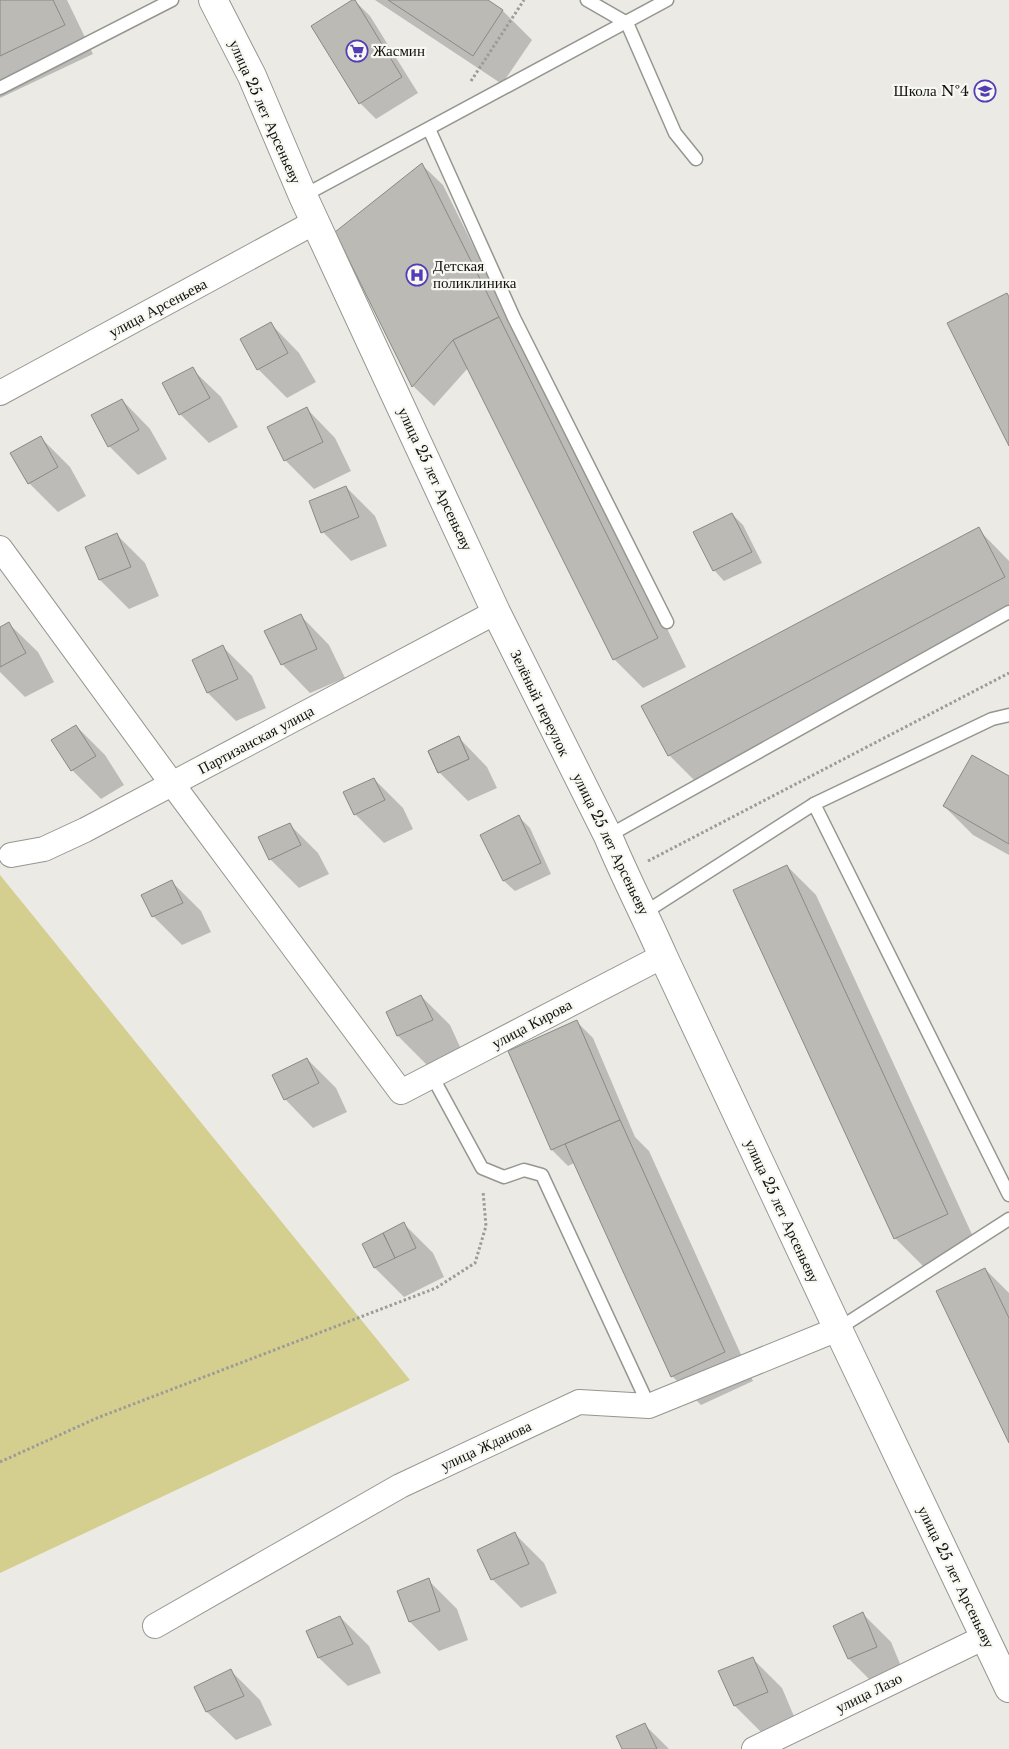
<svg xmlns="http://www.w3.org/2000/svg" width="1009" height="1749" font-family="'Libre Baskerville',serif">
<rect width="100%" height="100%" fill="#ebeae5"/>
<!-- green -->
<path fill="#d4cf8f" d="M0,875L410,1380L0,1573Z"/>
<!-- shadow -->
<g fill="#0003">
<path d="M0,0H67L93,54L0,98Z"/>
<path d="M354,0L370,16L418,93L376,119L360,103Z"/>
<path d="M375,0H486L503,11L532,40L502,84Z"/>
<path d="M422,165L443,185L520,340L528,347L686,667L643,688L614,659L468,368L434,406L413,386Z"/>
<path d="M271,324L299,353L316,382L287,398L258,369Z"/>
<path d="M192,369L221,397L238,427L209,443L180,414Z"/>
<path d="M122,400L150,429L167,459L138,475L109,446Z"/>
<path d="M307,409L335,438L351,471L314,489L285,460Z"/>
<path d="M41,438L70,467L86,496L58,512L29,483Z"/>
<path d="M346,487L375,516L387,546L351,561L323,532L311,502Z"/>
<path d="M732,514L743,525L762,563L724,581L714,570Z"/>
<path d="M978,529L1009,561V619L698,784L669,755Z"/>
<path d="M116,534L145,563L159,596L129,609L100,580L86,547Z"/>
<path d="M301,616L329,645L345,678L310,693L282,664Z"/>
<path d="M9,624L38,652L54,682L25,697L0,672V628Z"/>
<path d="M223,647L252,676L266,708L236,721L208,693Z"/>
<path d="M76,726L105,755L124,785L101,799L72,770Z"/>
<path d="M459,738L487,767L497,788L468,801L439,772Z"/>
<path d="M1009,777V855L973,835L944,806Z"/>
<path d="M374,779L403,808L413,829L384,843L355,814Z"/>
<path d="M519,817L530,828L551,874L515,891L504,881L482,835Z"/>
<path d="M289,824L318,853L329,874L299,888L270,859Z"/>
<path d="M787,866L816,895L976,1243L924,1267L895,1238Z"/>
<path d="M172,882L201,911L211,932L182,945L153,916Z"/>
<path d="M421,996L450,1025L461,1049L427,1065L398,1036L388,1012Z"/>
<path d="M577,1022L593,1038L635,1137L649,1151L753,1381L701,1405L672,1376L574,1163L568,1166L552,1150L510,1051Z"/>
<path d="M307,1059L336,1088L347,1112L313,1128L285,1099Z"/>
<path d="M404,1224L433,1253L444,1277L404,1297L375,1268L363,1244Z"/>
<path d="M985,1269L1009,1293V1440Z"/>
<path d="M515,1534L544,1563L557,1593L521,1608L492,1579Z"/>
<path d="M428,1580L457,1609L468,1640L439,1651L410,1622L399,1592Z"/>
<path d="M862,1613L891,1642L905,1676L878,1688L849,1659Z"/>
<path d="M340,1617L369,1646L381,1673L348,1686L319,1658L307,1632Z"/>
<path d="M753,1659L782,1688L796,1721L764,1735L735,1706L720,1672Z"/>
<path d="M231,1671L260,1700L272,1725L236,1740L207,1712Z"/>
<path d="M645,1725L669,1749H623Z"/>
</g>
<!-- building -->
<g fill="#bbbab5" stroke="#8a8a84">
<path d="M0,0H53L65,25L0,56Z"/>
<path d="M352,0H355L402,77L359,104L311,26Z"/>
<path d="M388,0H488L503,10L473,56Z"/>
<path d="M422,163L499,317L453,340L412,387L335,232Z"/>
<path d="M1007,293L1009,297V446L947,323Z"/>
<path d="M499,317L658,638L613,660L453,340Z"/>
<path d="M271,322L288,353L257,370L240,339Z"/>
<path d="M193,367L210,398L179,415L162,383Z"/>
<path d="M122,399L139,430L108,447L91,415Z"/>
<path d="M307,407L323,442L284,461L267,427Z"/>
<path d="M41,436L58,467L28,484L10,453Z"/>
<path d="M346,486L359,517L321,533L309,501Z"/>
<path d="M732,513L752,552L713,571L693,532Z"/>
<path d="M979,527L1005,577L668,756L641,706Z"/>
<path d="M117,533L131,567L99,580L85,547Z"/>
<path d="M301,614L317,649L281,665L264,631Z"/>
<path d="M9,622L26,653L0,667V627Z"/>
<path d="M223,645L238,679L207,693L192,660Z"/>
<path d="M76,725L96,756L71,771L51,740Z"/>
<path d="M459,736L469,759L438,773L428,751Z"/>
<path d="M459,736L469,759L438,773L428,751Z"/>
<path d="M972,755L1009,776V844L943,806Z"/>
<path d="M374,778L385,800L354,815L343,792Z"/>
<path d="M519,815L541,863L503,881L480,835Z"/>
<path d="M290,823L301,845L269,860L258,837Z"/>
<path d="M787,865L948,1214L894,1239L733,890Z"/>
<path d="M172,880L183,903L152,917L141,895Z"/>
<path d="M421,995L433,1020L397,1036L386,1012Z"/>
<path d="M577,1020L620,1120L551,1150L508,1051Z"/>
<path d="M307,1058L319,1083L284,1100L272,1075Z"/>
<path d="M620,1120L725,1352L671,1377L565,1144Z"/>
<path d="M404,1222L416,1248L395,1258L383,1233Z"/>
<path d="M383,1233L395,1258L374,1268L362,1244Z"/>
<path d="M985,1268L1009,1318V1443L936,1291Z"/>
<path d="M515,1532L529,1564L491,1580L477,1550Z"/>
<path d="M429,1578L440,1611L409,1622L397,1591Z"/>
<path d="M863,1612L877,1647L848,1659L833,1626Z"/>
<path d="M340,1616L353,1644L318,1658L306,1631Z"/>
<path d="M753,1657L768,1692L734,1706L718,1671Z"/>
<path d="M231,1669L244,1696L206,1712L194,1687Z"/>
<path d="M645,1723L657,1749H622L616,1736Z"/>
</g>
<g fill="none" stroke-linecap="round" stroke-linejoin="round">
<!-- service casing -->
<g stroke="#969691" stroke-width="15">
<g id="service">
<path d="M587,0L627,23L675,133L696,159"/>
<path d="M0,88L172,0"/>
<path d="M429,129L514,318L667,622"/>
<path d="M303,196L667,0"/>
<path d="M814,804L1009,1195"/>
<path d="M608,836L1009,612"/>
<path d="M644,913L814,804L992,719L1009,715"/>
<path d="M432,1076L482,1168L504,1177L524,1170L542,1175L649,1406"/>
<path d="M838,1329L1009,1219"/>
</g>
</g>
<!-- minor casing -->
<g stroke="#969691" stroke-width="26">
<g id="minor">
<path d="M0,393L315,222"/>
<path d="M0,548L173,785L401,1092L663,956"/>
<path d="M11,855L44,849L85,830L496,612"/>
<path d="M155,1626L400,1486L579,1402L649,1406L838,1329"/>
<path d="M754,1749L985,1637"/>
</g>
</g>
<!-- secondary casing -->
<g stroke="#969691" stroke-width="30">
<path id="secondary" d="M213,0L252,76L303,196L496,612L608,836C625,877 645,915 663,956L838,1329L1009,1688"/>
</g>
<!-- path -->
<g stroke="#9c9b97" stroke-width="3" stroke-dasharray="2.5 2.5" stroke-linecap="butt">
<path d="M471,81L524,0"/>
<path d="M648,861L1009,673"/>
<path d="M0,1462L97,1418L436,1288L475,1263L486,1226L483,1191"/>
</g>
<!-- service -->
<use href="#service" stroke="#fff" stroke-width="12"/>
<!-- minor -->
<use href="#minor" stroke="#fff" stroke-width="24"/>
<!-- secondary -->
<use href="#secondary" stroke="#fff" stroke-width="28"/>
</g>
<!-- icons -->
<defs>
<g id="supermarket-ring" transform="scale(1.125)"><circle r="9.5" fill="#f8f8f2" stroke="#523db5" stroke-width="1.5"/><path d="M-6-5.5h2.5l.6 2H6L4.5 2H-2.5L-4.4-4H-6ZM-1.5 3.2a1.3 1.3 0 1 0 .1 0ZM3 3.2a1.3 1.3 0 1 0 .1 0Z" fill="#523db5"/></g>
<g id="school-ring" transform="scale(1.125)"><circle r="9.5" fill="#f8f8f2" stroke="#523db5" stroke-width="1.5"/><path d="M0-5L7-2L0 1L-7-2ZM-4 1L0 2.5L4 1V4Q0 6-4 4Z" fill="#523db5"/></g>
<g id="hospital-ring" transform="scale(1.125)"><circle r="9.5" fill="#f8f8f2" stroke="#523db5" stroke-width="1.5"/><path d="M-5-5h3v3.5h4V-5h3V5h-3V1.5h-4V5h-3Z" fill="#523db5"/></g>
</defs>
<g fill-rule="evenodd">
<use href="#supermarket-ring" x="357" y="51"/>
<use href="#school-ring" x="985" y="91"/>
<use href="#hospital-ring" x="417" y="275"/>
</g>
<g text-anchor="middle" stroke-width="4.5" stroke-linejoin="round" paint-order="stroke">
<!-- poi labels -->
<g font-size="15" fill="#11100f" stroke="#f8f8f2" text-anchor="start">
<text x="373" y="56">Жасмин</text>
<text x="969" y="96" text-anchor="end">Школа №4</text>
<text x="433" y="271">Детская<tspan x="433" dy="17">поликлиника</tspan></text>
</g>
<!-- street labels -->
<g font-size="15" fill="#11100f" stroke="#f8f8f2">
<text transform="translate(265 112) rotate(66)" y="5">улица 25 лет Арсеньеву</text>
<text transform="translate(158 308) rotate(-28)" y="5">улица Арсеньева</text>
<text transform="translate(435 479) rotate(65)" y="5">улица 25 лет Арсеньеву</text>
<text transform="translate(540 703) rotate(64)" y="5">Зелёный переулок</text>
<text transform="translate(256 740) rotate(-28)" y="5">Партизанская улица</text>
<text transform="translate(611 844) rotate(64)" y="5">улица 25 лет Арсеньеву</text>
<text transform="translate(532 1024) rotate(-28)" y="5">улица Кирова</text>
<text transform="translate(782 1211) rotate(65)" y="5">улица 25 лет Арсеньеву</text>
<text transform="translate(486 1446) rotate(-25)" y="5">улица Жданова</text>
<text transform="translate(956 1577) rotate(64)" y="5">улица 25 лет Арсеньеву</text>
<text transform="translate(869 1693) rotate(-26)" y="5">улица Лазо</text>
</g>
</g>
</svg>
